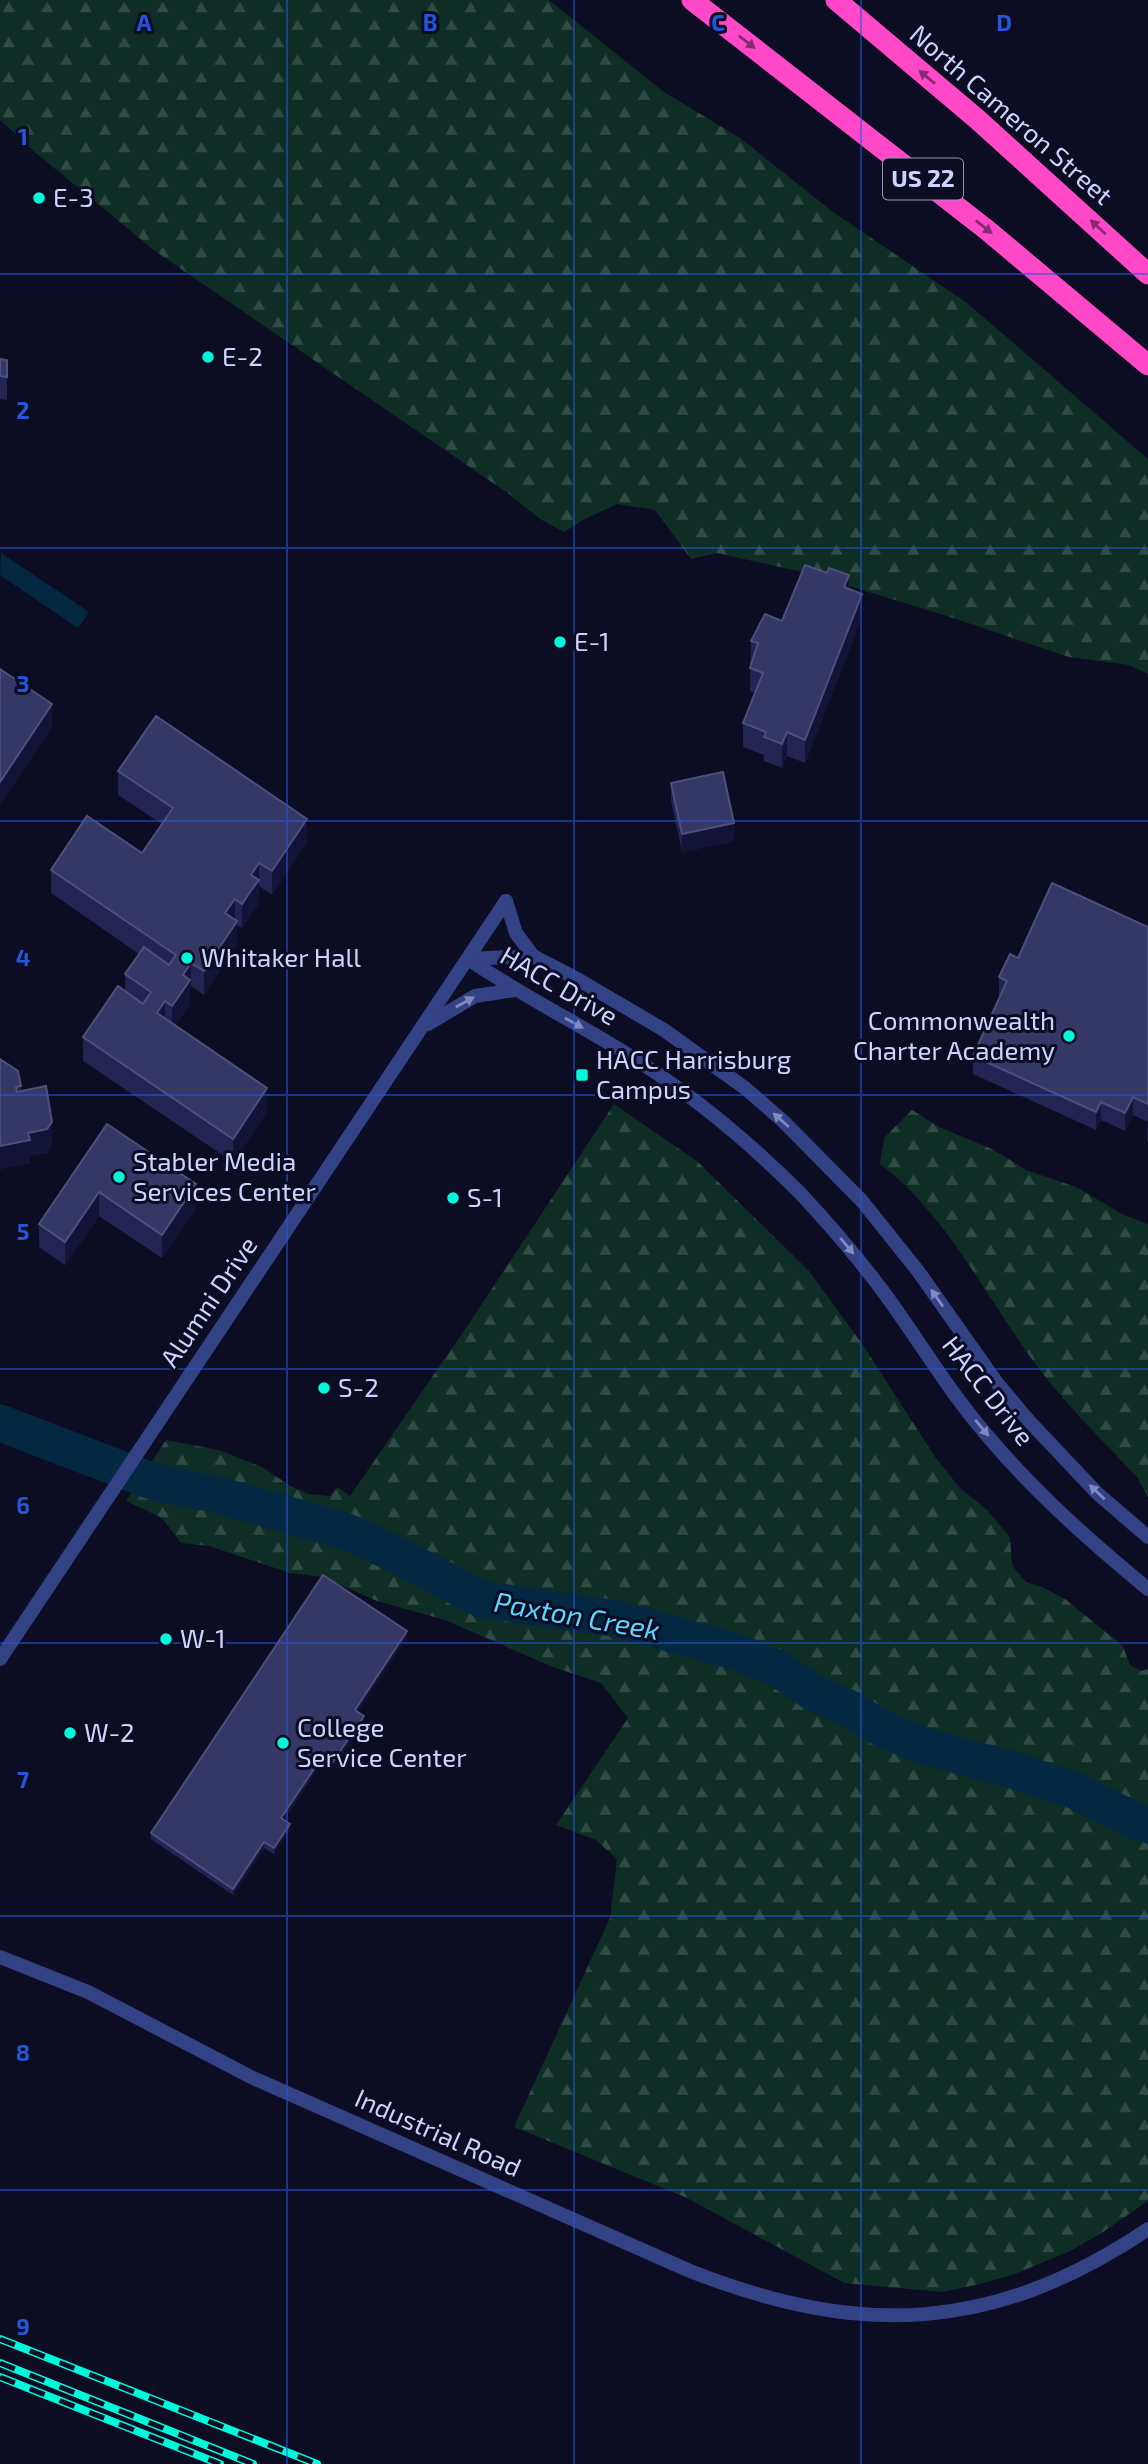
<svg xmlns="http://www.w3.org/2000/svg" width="1148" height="2464" font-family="'Exo 2',sans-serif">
<defs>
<pattern id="forest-firs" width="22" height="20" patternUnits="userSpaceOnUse" patternTransform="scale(1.75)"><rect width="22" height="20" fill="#0e2d25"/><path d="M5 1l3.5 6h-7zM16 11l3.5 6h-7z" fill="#304b46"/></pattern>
</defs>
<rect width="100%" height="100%" fill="#0c0c22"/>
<!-- forest -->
<g fill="url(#forest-firs)">
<path d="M0,0H549L664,92L740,138L833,212L967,303L1148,459V674L1129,665L1069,657L944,615L803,572L717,553L691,559L655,510L617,504L583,520L564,532L540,519L509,494L155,251L36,153L0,120Z"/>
<path d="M614,1104L698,1162L809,1271L865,1348L935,1457L960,1488L987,1510L1010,1537L1012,1564L1017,1572L1026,1582L1042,1587L1065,1599L1123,1646L1130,1665L1141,1671L1148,1669V2201L1100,2234L1070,2251L1015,2274L980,2284L942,2292L844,2283L687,2198L514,2127L610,1918L617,1859L596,1840L556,1825L628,1718L601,1683L553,1667L445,1620L377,1601L322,1577L290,1573L209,1546L181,1543L162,1518L126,1501L166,1440L219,1450L262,1467L289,1485L308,1494L330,1496L337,1487L350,1496L468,1325Z"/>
<path d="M912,1110L939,1127L992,1149L1026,1170L1076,1187L1124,1215L1148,1224V1497L1137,1477C1104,1442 1069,1408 1040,1370C988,1302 949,1216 880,1164L884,1138Z"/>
</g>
<!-- water -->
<path fill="#052842" d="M1,553L89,612L78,628L0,575Z"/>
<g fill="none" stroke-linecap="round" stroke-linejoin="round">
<!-- river -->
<path stroke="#052842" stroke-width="37" d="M0,1423L157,1483L215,1494L345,1531L393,1553L481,1599L618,1619L737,1652L777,1668L814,1693L848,1708L885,1730L927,1747L1013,1770L1074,1790L1133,1820L1148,1825"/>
<!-- minor -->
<g stroke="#334185" stroke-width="14">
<path d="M506,901L516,933L533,956"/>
<path d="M468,959C524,997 584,1026 641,1063C699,1100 751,1144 800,1193C830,1225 859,1259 885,1294C912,1331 936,1370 964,1407C1017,1476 1081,1534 1148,1589"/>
<path d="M468,959L533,956L579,980L664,1030L745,1088L783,1121L862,1201L918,1271L997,1383L1029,1421L1097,1493L1148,1537"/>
<path d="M428,1024L475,996L515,990"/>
<path d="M0,1659L506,901"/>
</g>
<!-- tertiary -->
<path stroke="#334185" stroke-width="14" d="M0,1957L88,1992L253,2078L690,2271C861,2338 993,2333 1148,2229"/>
<!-- motorway -->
<g stroke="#ff48c7" stroke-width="21">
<path d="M692,0L987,230L1148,365"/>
<path d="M836,0L977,119L1148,274"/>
</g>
<!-- rail casing -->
<g stroke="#00f8db" stroke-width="8">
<g id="rail">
<path d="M0,2339L317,2464"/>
<path d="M0,2363L253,2464"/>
<path d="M0,2377L220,2464"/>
</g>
</g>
<!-- rail -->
<use href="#rail" stroke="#0c0c22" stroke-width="5" stroke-dasharray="16" stroke-linecap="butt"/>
</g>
<!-- wall -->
<g fill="#232452">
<path d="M0,359L7,360V400L0,399Z"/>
<path d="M849,589L862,618L805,763L787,756L782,768L764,761V755L743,747V723L755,693L750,691L751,641L782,621Z"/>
<path d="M118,771L307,842L272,895L259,886V903L242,928L237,925V945L204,995L191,986L190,989V1004L175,1025L267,1112L233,1162L83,1061V1037L125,991V974L139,954L51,893V870L142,853L162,824L118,795Z"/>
<path d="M671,783L734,841L682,852L671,801Z"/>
<path d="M1148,927V1142L1147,1141L1148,1122L1133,1115L1125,1131L1101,1120L1096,1130L973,1074V1056L1000,996L999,995V977L1018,958Z"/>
<path d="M0,1059L21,1086V1091L52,1145L47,1153L30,1156V1163L0,1169Z"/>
<path d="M107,1124L196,1208L162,1258L99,1216L65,1265L39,1247V1224Z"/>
<path d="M407,1637L357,1712L364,1722L332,1769L322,1763L284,1820L290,1830L274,1854L264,1848L233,1895L151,1839V1833Z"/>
</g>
<!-- shaded-wall -->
<g fill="#121337">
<path d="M849,575V599L844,587Z"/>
<path d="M862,594V618L805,763V740Z"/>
<path d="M52,704V728L0,805V782Z"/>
<path d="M787,732V756L782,768V744Z"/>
<path d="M307,819V842L272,895V871Z"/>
<path d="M734,823V841L682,852V834Z"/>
<path d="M259,863V903L242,928V904L251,875Z"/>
<path d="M235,899V923L225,913Z"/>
<path d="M237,921V945L204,995V971Z"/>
<path d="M191,963V986L190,989V1004L172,1029V1006L183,975Z"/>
<path d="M165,1001V1025L157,1013Z"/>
<path d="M267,1088V1112L233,1162V1139Z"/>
<path d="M1133,1097V1115L1125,1131V1113Z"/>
<path d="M1101,1102V1120L1096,1130V1112Z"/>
<path d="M52,1122V1145L47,1153L30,1156V1163L0,1169V1146Z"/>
<path d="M196,1184V1208L162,1258V1235Z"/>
<path d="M99,1192V1216L65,1265V1242Z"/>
<path d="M407,1631V1637L355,1716V1710Z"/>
<path d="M364,1716V1722L332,1769V1763Z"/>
<path d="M322,1757V1763L281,1824V1818Z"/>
<path d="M290,1824V1830L274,1854V1848Z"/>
<path d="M264,1842V1848L233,1895V1889Z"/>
</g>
<!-- building -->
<g fill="#353765" stroke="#4d4f7d" stroke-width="2">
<path d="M0,359L7,360V377L0,376Z"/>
<path d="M805,565L827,573L829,568L849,575L844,587L862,594L805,740L787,732L782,744L764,737L766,732L743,723L763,673L750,668L758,643L751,641L765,614L782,621Z"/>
<path d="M0,669L52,704L0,782Z"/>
<path d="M156,716L307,819L272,871L259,863L251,875L259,880L250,892L242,904L235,899L225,913L237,921L204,971L191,963L183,975L190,980L172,1006L165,1001L157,1013L267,1088L233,1139L83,1037L118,986L143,1004L151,992L125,974L144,947L169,965L176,955L51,870L87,816L142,853L173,808L118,771Z"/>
<path d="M723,772L734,823L682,834L671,783Z"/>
<path d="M1052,883L1148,927V1104L1133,1097L1125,1113L1101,1102L1096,1112L973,1056L1007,981L999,977L1010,954L1018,958Z"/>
<path d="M0,1059L18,1071L21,1086L16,1087L17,1092L46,1086L52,1122L47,1129L28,1133L30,1140L0,1146Z"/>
<path d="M107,1124L196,1184L162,1235L99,1192L65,1242L39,1224Z"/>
<path d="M323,1575L407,1631L355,1710L364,1716L332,1763L322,1757L281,1818L290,1824L274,1848L264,1842L233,1889L151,1833Z"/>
</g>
<!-- one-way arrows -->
<defs><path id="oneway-solid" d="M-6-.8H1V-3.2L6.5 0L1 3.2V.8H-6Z" transform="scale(1.75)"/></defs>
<g fill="#862a74">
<use href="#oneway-solid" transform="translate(747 42) rotate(38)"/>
<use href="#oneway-solid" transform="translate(927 77) rotate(-140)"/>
<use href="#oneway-solid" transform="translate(984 227) rotate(39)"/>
<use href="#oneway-solid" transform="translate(1098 227) rotate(-137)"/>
</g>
<g fill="#808ac2">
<use href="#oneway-solid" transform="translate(465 1002) rotate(-29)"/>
<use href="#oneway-solid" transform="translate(574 1023) rotate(29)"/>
<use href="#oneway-solid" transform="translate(781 1120) rotate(-138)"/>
<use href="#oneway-solid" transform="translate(847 1246) rotate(50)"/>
<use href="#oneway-solid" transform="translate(937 1298) rotate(-125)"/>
<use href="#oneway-solid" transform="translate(982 1428) rotate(50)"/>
<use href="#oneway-solid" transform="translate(1097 1492) rotate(-137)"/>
</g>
<!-- grid -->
<path fill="none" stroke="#2655da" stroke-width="2" stroke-opacity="0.55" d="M287,0V2464M574,0V2464M861,0V2464M0,274H1148M0,548H1148M0,821H1148M0,1095H1148M0,1369H1148M0,1643H1148M0,1916H1148M0,2190H1148"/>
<!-- markers -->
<g fill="#00f8db" stroke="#0c0c22" stroke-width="2.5">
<circle cx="39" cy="198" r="7"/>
<circle cx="208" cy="357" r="7"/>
<circle cx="560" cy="642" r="7"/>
<circle cx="187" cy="958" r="7"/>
<circle cx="1069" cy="1036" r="7"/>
<rect x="575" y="1068" width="14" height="14" rx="3.5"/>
<circle cx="119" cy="1177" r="7"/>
<circle cx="453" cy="1198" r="7"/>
<circle cx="324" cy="1388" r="7"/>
<circle cx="166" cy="1639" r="7"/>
<circle cx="70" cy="1733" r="7"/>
<circle cx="283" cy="1743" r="7"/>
</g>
<g text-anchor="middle" stroke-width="6" stroke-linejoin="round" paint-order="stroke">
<!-- shield labels -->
<rect fill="#0c0c22" stroke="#9397bd" stroke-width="2" x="883" y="158.5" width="80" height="41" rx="5"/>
<g font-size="24" font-weight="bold" fill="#cdd2ff">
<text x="923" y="187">US 22</text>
</g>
<!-- street labels -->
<g font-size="26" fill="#cdd2ff" stroke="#0c0c22">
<text transform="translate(1011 115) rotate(41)" y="9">North Cameron Street</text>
<text transform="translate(559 986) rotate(30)" y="9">HACC Drive</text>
<text transform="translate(209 1302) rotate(-56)" y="9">Alumni Drive</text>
<text transform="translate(988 1391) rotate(52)" y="9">HACC Drive</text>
<text transform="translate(438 2133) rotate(24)" y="9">Industrial Road</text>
</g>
<!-- poi labels -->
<g font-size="26" fill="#cdd2ff" stroke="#0c0c22" text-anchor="start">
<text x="53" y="207">E-3</text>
<text x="222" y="366">E-2</text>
<text x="574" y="651">E-1</text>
<text x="201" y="967">Whitaker Hall</text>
<text x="1055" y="1030" text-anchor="end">Commonwealth<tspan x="1055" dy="30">Charter Academy</tspan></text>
<text x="596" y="1069">HACC Harrisburg<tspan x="596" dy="30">Campus</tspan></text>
<text x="133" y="1171">Stabler Media<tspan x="133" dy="30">Services Center</tspan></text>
<text x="467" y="1207">S-1</text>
<text x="338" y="1397">S-2</text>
<text x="180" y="1648">W-1</text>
<text x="297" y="1737">College<tspan x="297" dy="30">Service Center</tspan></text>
<text x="84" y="1742">W-2</text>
</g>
<!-- water labels -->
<g font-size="28" font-style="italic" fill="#5bd6ff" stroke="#0c0c22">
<text transform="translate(577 1616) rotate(10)" y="10">Paxton Creek</text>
</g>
</g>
<g font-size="23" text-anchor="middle" font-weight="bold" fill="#2655da" stroke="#0c0c22" stroke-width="6" stroke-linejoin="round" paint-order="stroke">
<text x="144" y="31">A</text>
<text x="430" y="31">B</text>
<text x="718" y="31">C</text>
<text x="1004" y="31">D</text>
<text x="23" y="145">1</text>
<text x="23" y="419">2</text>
<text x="23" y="692">3</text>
<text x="23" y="966">4</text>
<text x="23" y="1240">5</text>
<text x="23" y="1514">6</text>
<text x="23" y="1788">7</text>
<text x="23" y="2061">8</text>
<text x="23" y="2335">9</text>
</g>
</svg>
